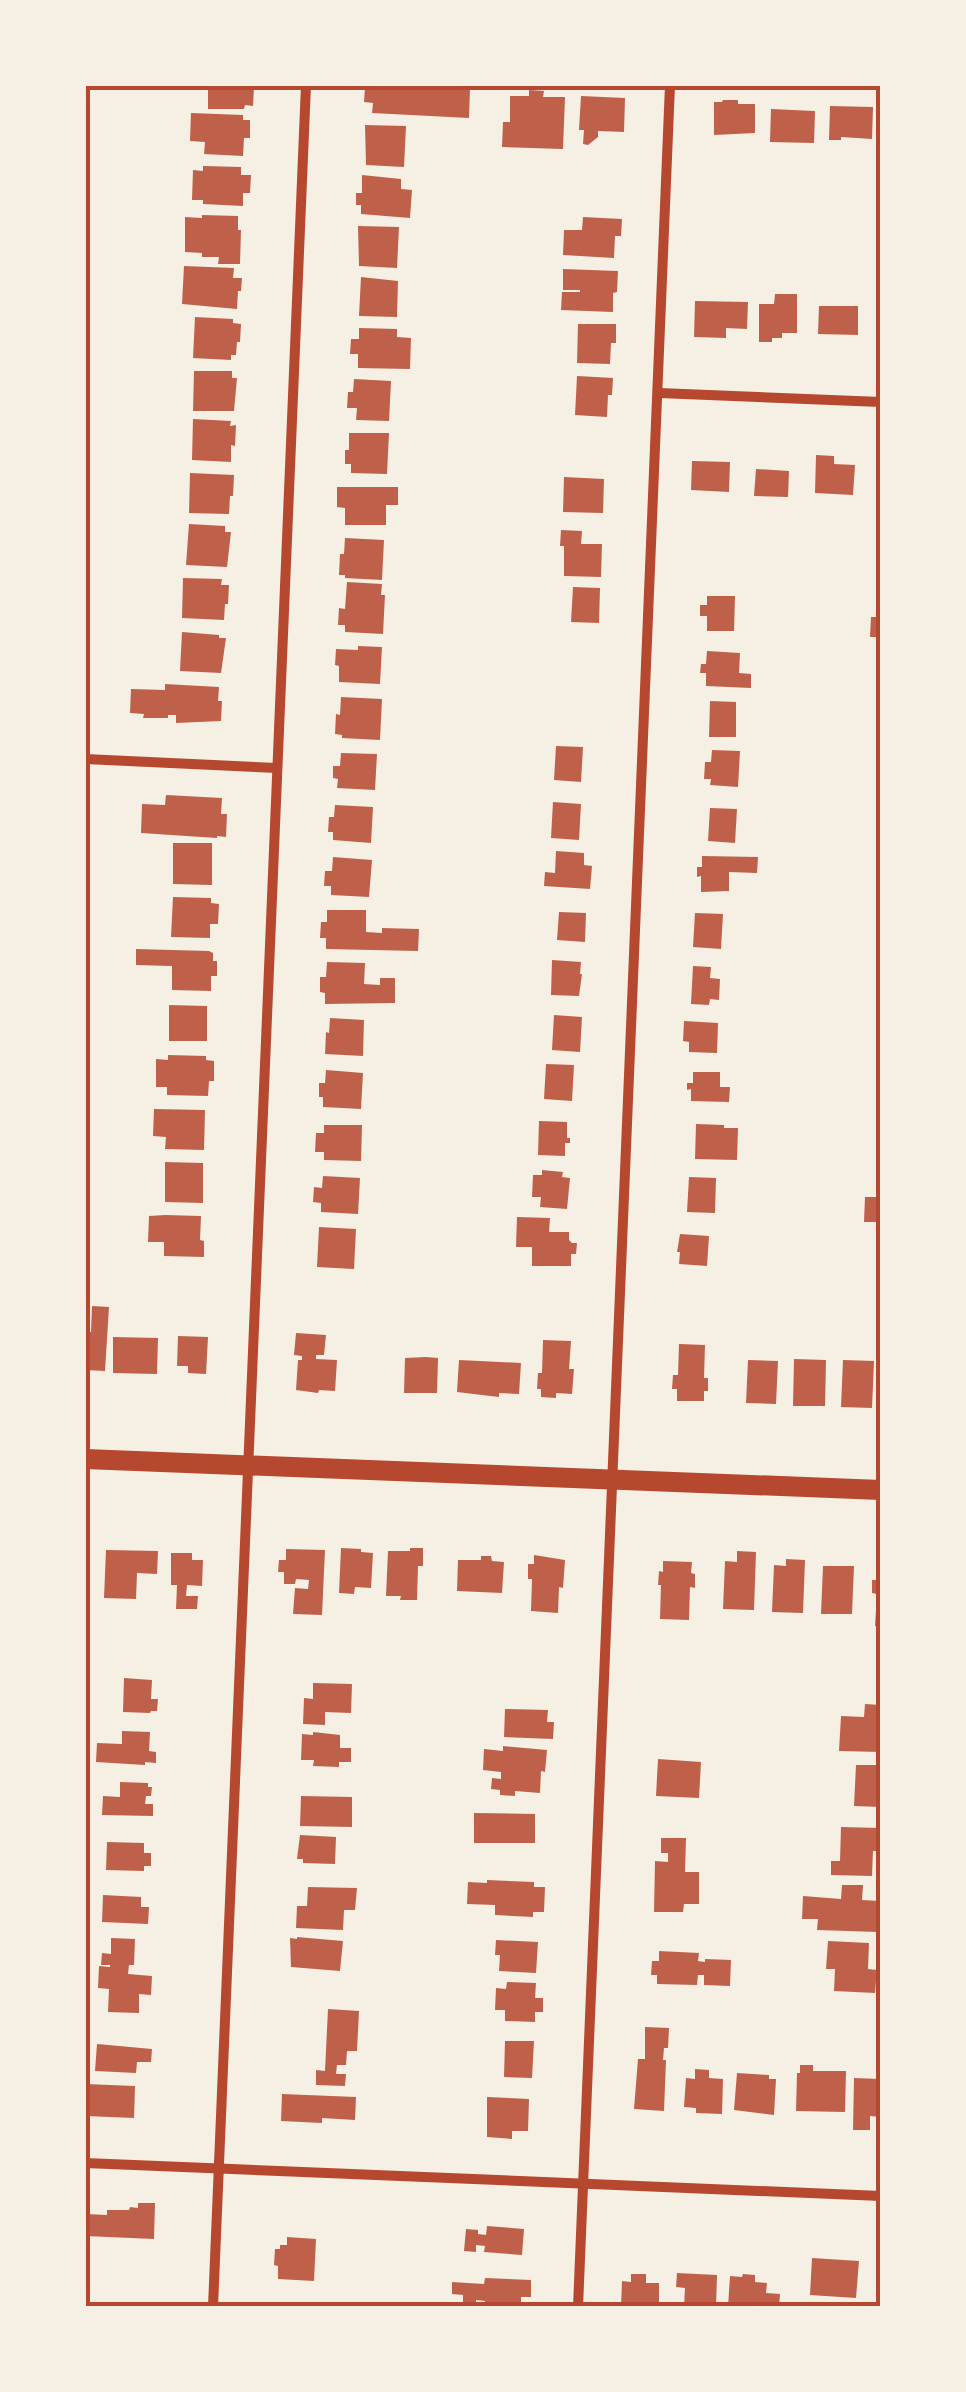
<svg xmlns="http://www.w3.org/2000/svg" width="966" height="2392" font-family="Cabin,sans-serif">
<rect width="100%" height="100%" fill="#f6efe4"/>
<!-- building -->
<g fill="#bf614a">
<path d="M208,85H250V87H254L253,106L245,105L244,109H208Z"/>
<path d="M370,85L470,87L469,118L372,113L373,103L364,102L365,87H370Z"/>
<path d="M529,90L544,91L543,97H565L563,149L502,147L503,122H510V96H529Z"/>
<path d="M581,96L625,98L624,132L598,131V137L588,145L583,144L584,130H579Z"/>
<path d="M723,100H738V104H755V133L714,135V102H722Z"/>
<path d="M830,106L873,107L872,139L841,137V140H829Z"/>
<path d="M771,109L815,111L814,143L770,142Z"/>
<path d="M191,113L243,115V120H250V138H244L243,156L204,154L205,142L190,141Z"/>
<path d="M365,125L406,126L404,167L366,165Z"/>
<path d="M203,166L241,167V175H251L250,193H243V206L203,204V200H192L193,170L203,171Z"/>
<path d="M362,175L401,179V189L412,190L410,218L361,214V205H356V193H362Z"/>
<path d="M202,215L238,216V230H241L240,264H218L219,257H202V253L185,252V217L202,218Z"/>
<path d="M583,217L622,219L621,236H615L614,258L563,255L564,230H582Z"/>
<path d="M358,226L399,227L397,268L359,266Z"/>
<path d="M184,266L234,268L233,278H242L241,291H238L237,309L182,304Z"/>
<path d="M563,269L618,271L617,292L613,293V312L561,310L562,292H580V290H563Z"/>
<path d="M361,277L398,281L397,317L359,316Z"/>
<path d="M775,294H797V333H782V338H772V342H759V304H774Z"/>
<path d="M695,301L748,302L747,329L726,328V338L694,337Z"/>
<path d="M819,306H858V335L818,334Z"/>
<rect x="876" y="307" width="5" height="30"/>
<path d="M195,317L233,319V323L241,324L240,342H237L236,355H231V360L193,358Z"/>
<path d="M578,324H616V343H611L610,364L577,363Z"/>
<path d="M359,328L397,329V337L411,338L410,369L358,368V354H350L351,339H359Z"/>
<path d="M194,371H232V378H237L234,411H193Z"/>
<path d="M577,376L613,378L612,395H608L607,417L575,415Z"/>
<path d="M354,379L391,381L389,421L356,420L357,408H347L348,392H353Z"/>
<path d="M193,419L231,421L230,426L236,425L235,446L231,445V462L192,460Z"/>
<path d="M349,433H389L387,474L351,473V464H345V450H349Z"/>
<path d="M816,455L834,456V464L855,465L853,495L815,493Z"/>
<path d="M692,461L730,462L729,492L691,490Z"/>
<path d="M756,469L789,471L788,497L754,496Z"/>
<path d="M190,473L234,475L233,496H230L229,514L189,513Z"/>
<path d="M564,477L604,479L603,513L563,512Z"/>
<path d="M337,487H398V505H386V525H345V508L337,507Z"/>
<path d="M189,524L225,526V532H231L227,567L186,565Z"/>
<path d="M561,530L582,531L581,544H602L601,577L564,576V546H560Z"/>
<path d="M345,538L384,540L382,580L345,578V575H339L340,554H344Z"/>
<path d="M183,578L222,579L221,585H229L228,604H225L224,620L182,618Z"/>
<path d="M347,582L382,584L381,595H385L383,634L345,632V625H338L339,608L345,609Z"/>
<path d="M573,587L600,588L599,623L571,622Z"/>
<path d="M707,596H735L734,631H707V616H700V605H707Z"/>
<path d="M871,617H881V637H870Z"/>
<path d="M182,632L219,635V638H226L221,673L180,671Z"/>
<path d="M358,646L382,647L380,684L339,682V666L335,665L336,649L358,650Z"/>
<path d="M707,651L740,653L739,673L751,674V688L706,686V673H700L701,664H706Z"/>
<path d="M165,684L219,687L218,701H222L221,721L176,723V715H168V718H143L144,714L130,713L131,689L165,690Z"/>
<path d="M341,697L382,699L380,740L342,738V735L335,734L336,714L340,715Z"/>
<path d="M710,701L736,702V737H709Z"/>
<path d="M556,746L583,747L581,782L554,780Z"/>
<path d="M712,750L740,751L738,787L710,785L711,779H704L705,762H711Z"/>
<path d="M341,753L377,754L375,790L337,788L338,779L333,778V766H340Z"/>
<path d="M166,795L222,798L221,814H227L226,837L217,836V838L141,833L142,804L165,805Z"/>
<path d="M553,802L581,804L579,840L551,838Z"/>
<path d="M335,805L373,807L371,843L333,840V832H328L329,817H334Z"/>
<path d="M710,808L737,809L735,843L708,841Z"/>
<path d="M173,843H212V885L173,884Z"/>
<path d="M556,851L584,853V865L592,866L590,889L544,886L545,872L555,873Z"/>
<path d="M702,856L758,857L757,873L729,872V891L701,892V876L697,877V867H702Z"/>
<path d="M333,857L372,860L369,897L331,895V886H324L325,871H332Z"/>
<path d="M173,897L211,898V903L219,904L218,924H210V938L171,937Z"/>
<path d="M327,910H366V932L382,933V928L419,929L418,951L326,949V938H320L321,922H327Z"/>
<path d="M559,912L586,913L585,942L557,940Z"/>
<path d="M695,913L723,914L721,949L693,947Z"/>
<path d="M136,949L209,951L213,953V961H217V976H211V991L172,990V966L136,965Z"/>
<path d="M552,960L581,962L580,974H582L579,996L551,995Z"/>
<path d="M327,962L365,963L364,984L380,985V978H395V1003L325,1004V993L320,992V977H326Z"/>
<path d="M693,966L711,967L710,978L720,979L719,1000L710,999L709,1005L691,1004Z"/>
<path d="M169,1005L207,1006V1041H169Z"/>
<path d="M554,1015L582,1017L580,1052L552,1050Z"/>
<path d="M330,1018L364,1020L363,1056L325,1054L326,1032L329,1033Z"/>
<path d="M684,1021L718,1023L717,1053L689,1052V1042L683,1041Z"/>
<path d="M168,1055L206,1056V1060L214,1061V1081H209L208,1096L167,1095V1087H156V1059L168,1060Z"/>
<path d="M546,1064L574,1065L572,1101L544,1099Z"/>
<path d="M326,1070L363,1073L361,1109L323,1107V1097H319V1083H325Z"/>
<path d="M693,1072H720V1087H730L729,1102L691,1101V1089L687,1090V1083H693Z"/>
<path d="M154,1109L205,1110L204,1150L165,1149L166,1137L153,1136Z"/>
<path d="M539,1121L567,1122V1138H570V1143H565V1156L538,1155Z"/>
<path d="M696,1124L724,1125V1128H738L737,1160L695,1159Z"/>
<path d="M324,1125H362L361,1161L324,1160V1152H315L316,1133H324Z"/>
<path d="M165,1162L203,1163V1203L165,1202Z"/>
<path d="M542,1170L563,1172L562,1177L570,1178L567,1209L540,1207L541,1197H532L533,1175H542Z"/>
<path d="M323,1176L360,1178L358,1214L321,1212V1203L313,1202L314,1187L322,1188Z"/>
<path d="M689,1177L716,1178L715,1213L687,1212Z"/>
<path d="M865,1197H881V1222H864Z"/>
<path d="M165,1215L201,1216L200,1240L204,1241V1257L164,1256V1242H148L149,1216Z"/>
<path d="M517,1217L550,1218L549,1232H569V1240L572,1243H577L576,1254H571V1266H532V1247H516Z"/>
<path d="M319,1227L356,1229L354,1269L317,1267Z"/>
<path d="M680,1234L709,1236L707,1266L679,1264L680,1252H677Z"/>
<path d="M92,1306L109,1307L105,1371L85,1370V1332H91Z"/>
<path d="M296,1333L326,1335L324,1355H316V1359L337,1360L335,1391L319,1390L318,1393L296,1390L298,1360H302V1356L294,1355Z"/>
<path d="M178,1336L208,1337L206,1374L188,1373V1366H177Z"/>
<path d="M113,1337L158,1338L157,1374L113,1373Z"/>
<path d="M543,1340L571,1341L569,1369H574L572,1394L556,1393V1398L541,1397V1389H537L538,1373H542Z"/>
<path d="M679,1344L705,1345L704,1378H708V1391H704V1401H677V1389H672L673,1375H678Z"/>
<path d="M426,1357L438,1358L437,1393H404L405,1358Z"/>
<path d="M794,1359L826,1360L825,1406H793Z"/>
<path d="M459,1360L521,1363L519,1394L499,1393V1397L457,1392Z"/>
<path d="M748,1360L778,1361L776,1404L746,1403Z"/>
<path d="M843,1360L874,1361L872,1408L841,1407Z"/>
<path d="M341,1548L361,1549V1552L373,1553L371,1588L355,1587L354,1594L339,1593Z"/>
<path d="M410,1548H423V1566H418L417,1600H400L401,1596H386L388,1551H410Z"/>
<path d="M286,1549L325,1550L322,1615L293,1614L295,1588L308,1589L309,1580L296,1579L295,1584H284V1572H278L279,1560H286Z"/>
<path d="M106,1550L158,1551L157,1574L137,1573L136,1599L104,1598Z"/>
<path d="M737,1551L756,1552L754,1610L723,1609L725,1561L737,1562Z"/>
<path d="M171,1553H192V1560H203L202,1586L187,1585L186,1596H198L197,1609H176L177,1585H171Z"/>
<path d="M534,1555L565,1560L563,1588L559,1587L558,1613L531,1611L532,1579H528V1564H534Z"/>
<path d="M481,1556H491L492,1561L504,1562L502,1593L457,1591L458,1560H481Z"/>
<path d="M786,1559L805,1560L803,1613L772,1612L774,1565L786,1566Z"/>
<path d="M663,1561L692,1562L691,1573L695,1574V1588L690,1587L689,1620L660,1619L661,1585H658L659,1571L663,1572Z"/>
<path d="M823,1566H854L852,1614H821Z"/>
<path d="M877,1571H881V1626H875L877,1594L872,1593V1580H877Z"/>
<path d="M124,1678L152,1680L151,1699H158L157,1711H151L150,1713L123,1712Z"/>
<path d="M313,1683L352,1684L351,1713L325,1712V1725L303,1724L304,1698L313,1699Z"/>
<path d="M865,1704L881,1705V1752L839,1751L841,1716L864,1717Z"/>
<path d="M505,1709L548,1710L547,1722H554L553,1739L504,1737Z"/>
<path d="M122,1731L150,1732L149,1751L156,1752V1763L145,1762V1765L96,1762L97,1743L122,1744Z"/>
<path d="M313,1732L340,1735V1748H351V1762H339V1767L313,1766L314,1760H301L302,1734L313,1735Z"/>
<path d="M503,1746L547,1750L545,1772L541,1771L540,1793L515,1791V1796L500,1795V1790L491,1789L492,1778L501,1779V1772L483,1770L484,1749L503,1751Z"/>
<path d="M658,1759L701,1762L699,1798L656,1796Z"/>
<path d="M856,1765H881V1807L854,1806Z"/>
<path d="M120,1782L148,1783V1787H152L151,1796H146L145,1804H153V1816L102,1815L103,1796L120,1797Z"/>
<path d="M301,1796L352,1797V1827L300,1826Z"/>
<path d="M474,1813L535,1814V1843H474Z"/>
<path d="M841,1827L881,1828V1851H873L872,1876L831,1875V1861H840Z"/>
<path d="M300,1835L336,1837L335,1864L303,1863V1859H297Z"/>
<path d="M661,1838H686L685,1872H699V1904H684L683,1912H654L655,1861L668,1862V1853H661Z"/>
<path d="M107,1842L144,1843V1853H151V1866H144V1871L106,1870Z"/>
<path d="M487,1880L534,1882V1887H545L544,1912H533V1917L495,1915V1905L467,1904L468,1882L487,1883Z"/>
<path d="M842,1885H863L862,1900L880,1901L881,1926L879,1925L878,1932L817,1930L818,1919H802L803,1896L841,1899Z"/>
<path d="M308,1887L357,1888L355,1910H344L343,1930L296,1928L297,1906H307Z"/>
<path d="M103,1895L141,1897V1907H149L148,1924L102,1922Z"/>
<path d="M297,1937L343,1941L340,1971L291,1967L290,1938L297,1939Z"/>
<path d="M111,1938L135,1939L134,1965H129L128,1974L152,1976L151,1995L139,1994V2013L108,2012L109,1989L98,1988L99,1966L110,1967V1965H101L102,1953L111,1954Z"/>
<path d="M496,1940L538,1942L536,1973L499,1971L500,1955H495Z"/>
<path d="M828,1941L869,1943L868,1969L877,1970L875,1993L834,1991L835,1969H826Z"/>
<path d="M659,1951L699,1953L698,1961L705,1962V1959L731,1960L730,1986L704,1985V1975H698L697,1985L657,1984V1975H651L652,1961H659Z"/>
<path d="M507,1982L536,1983L535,1998H543V2012H535V2022L505,2021V2010H495L496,1988L506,1989Z"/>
<path d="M328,2009L359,2011L357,2051H347L346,2065H337L336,2074H346L345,2086L316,2085V2070L325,2071Z"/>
<path d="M645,2027L669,2028L668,2048H664L663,2060H666L664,2111L634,2109L638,2059H645Z"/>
<path d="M505,2041H534L532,2078L504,2077Z"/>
<path d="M97,2044L152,2049L151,2062H137L136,2073L95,2071Z"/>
<path d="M800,2065H813V2071H846L845,2112L796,2111L797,2073H800Z"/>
<path d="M695,2069L709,2070V2078L723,2079L722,2114L696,2113V2108L684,2107L686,2078L695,2079Z"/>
<path d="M737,2073L769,2075V2079H776L774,2115L734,2110Z"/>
<path d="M854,2078L881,2079L880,2117L870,2116V2130H853Z"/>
<path d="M85,2084L135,2086L134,2118L85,2116Z"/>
<path d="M282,2094L356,2097L355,2120L322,2118V2123L281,2121Z"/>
<path d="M487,2097L529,2099L528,2131H512V2139L487,2137Z"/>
<path d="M138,2203H155L154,2239L85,2236L86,2214L107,2215V2210H129L130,2207L138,2208Z"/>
<path d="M487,2226L524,2229L522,2255L484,2252L485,2246L476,2245V2252L464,2251L466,2229L478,2230V2234L486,2235Z"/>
<path d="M287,2237L316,2239L314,2281L278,2279V2266L274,2265L275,2249H280V2245H287Z"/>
<path d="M812,2258L859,2261L856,2298L810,2295Z"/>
<path d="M677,2273L717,2275L716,2307H684L685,2288L676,2287Z"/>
<path d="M631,2274H646V2283H659V2307H621L622,2281L631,2282Z"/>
<path d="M743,2274L755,2275V2282L767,2283L766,2293L780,2294L779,2307H728L730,2276L742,2277Z"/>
<path d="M485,2278L531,2280V2297H521V2307H485V2301L476,2300V2306L463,2305V2295L452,2294V2282L484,2284Z"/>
</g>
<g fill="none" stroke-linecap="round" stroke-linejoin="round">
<!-- minor -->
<g stroke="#b5482f" stroke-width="10">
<path d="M659,393L881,402"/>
<path d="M85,759L277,768"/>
<path d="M85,2163L881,2196"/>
<path d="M213,2307L306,85"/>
<path d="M578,2307L670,85"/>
</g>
<!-- secondary -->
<path stroke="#b5482f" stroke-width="20" d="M85,1459L881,1490"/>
</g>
<!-- border -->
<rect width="966" height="2392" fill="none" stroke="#f6efe4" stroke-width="175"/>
<rect x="88" y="88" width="790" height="2216" fill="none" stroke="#b5482f" stroke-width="4"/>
</svg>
